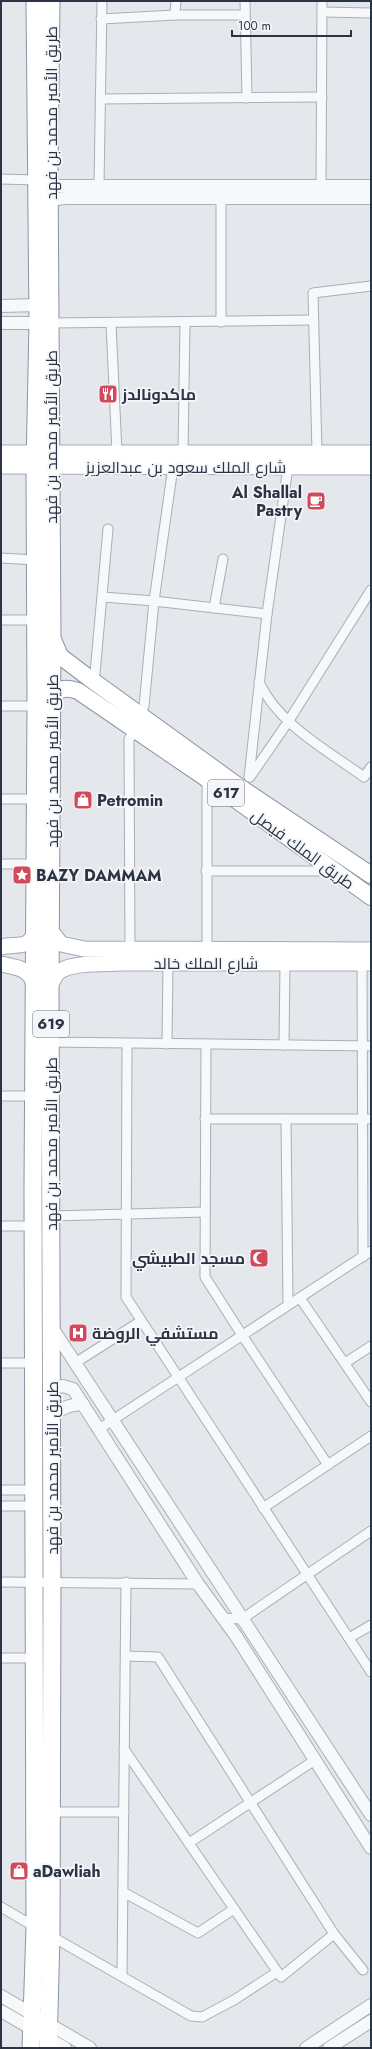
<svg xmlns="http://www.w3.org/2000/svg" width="372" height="2049" font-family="Jost,Cairo,sans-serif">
<rect width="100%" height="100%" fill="#e4e7ec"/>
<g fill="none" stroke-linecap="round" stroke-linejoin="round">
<!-- minor casing -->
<g stroke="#a9aeb7" stroke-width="11">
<g id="minor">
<path d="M245,1L247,98"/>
<path d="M323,12L371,13"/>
<path d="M175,15L176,1"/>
<path d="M101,19L175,15H245"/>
<path d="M100,99L322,97"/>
<path d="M1,179L36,180"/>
<path d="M99,186L102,1"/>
<path d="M321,186L322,1"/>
<path d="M221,198V322"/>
<path d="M50,323L312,320"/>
<path d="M111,323L117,453"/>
<path d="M183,453L185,323"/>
<path d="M317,453L313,293L371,286"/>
<path d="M1,558L36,560"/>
<path d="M103,597L154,601L267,614"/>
<path d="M214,608L223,559"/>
<path d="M1,620H35"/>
<path d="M95,673L108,529"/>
<path d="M259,682C278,724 327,750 364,777L371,767"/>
<path d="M1,706H36"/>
<path d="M139,715L144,706L154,601L173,467"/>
<path d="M249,777L267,614L288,467"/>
<path d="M250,777L288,722L371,590"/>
<path d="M1,799H35"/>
<path d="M1,864H35"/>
<path d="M206,871H319L325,865"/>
<path d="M130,949L129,739L135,730"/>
<path d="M207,950V779"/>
<path d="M362,963L363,1257"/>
<path d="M47,1042L371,1046"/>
<path d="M127,1044L126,1297L371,1672"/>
<path d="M167,1044L168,964"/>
<path d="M206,1044L205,1277L242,1335L328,1465"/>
<path d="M284,1045L285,963"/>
<path d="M1,1096H33"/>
<path d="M205,1119H371"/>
<path d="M286,1119L288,1305"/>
<path d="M51,1216L205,1212"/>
<path d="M1,1226H33"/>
<path d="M300,1298L371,1402"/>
<path d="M1,1363H34"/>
<path d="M75,1363L141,1321"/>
<path d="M345,1363L371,1346"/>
<path d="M99,1429L371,1251"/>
<path d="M1,1490H34"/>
<path d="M1,1506H34"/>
<path d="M263,1508L371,1436"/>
<path d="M1,1582L198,1584"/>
<path d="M222,1618L242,1619L371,1531"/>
<path d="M349,1638L371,1625"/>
<path d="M126,1656L158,1657L334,1934L363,1970"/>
<path d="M1,1658H35"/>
<path d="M124,1749L281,1977L334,1934"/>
<path d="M52,1812H124"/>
<path d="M189,1843L315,1760"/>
<path d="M123,1892L198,1933L234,1909"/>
<path d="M1,1907L35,1927"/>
<path d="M51,1936L191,2016L202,2017L234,2000L277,1972"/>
<path d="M122,1976L126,1582"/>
</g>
</g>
<!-- tertiary casing -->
<g stroke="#a9aeb7" stroke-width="14">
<g id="tertiary">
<path d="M51,186H371"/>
<path d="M50,200L65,198H371"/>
<path d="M1,306L38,305"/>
<path d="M1,323H38"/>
<path d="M51,1326L371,1815"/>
<path d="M52,1388L63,1386L73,1389L198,1584L236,1636L371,1848"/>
<path d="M52,1416C62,1407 70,1405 83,1404"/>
<path d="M1,1996L90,2048"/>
<path d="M1,2011L65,2048"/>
<path d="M306,2048L371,2005"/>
<path d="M329,2048L371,2021"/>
</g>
</g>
<!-- primary casing -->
<g stroke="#a3abb8" stroke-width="17">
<g id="primary">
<path d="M1,453H371"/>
<path d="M1,466L371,467"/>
<path d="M51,931L61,944L84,949L371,950"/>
<path d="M1,947C15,943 29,950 34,933"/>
<path d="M1,964C16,967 30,968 34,985"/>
<path d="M50,986C53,981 55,974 60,971C74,962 106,964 122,963H371"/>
</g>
</g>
<!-- trunk casing -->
<g stroke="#8b94a3" stroke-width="18">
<g id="trunk">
<path d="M52,637L60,656L89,678L241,788L371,875"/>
<path d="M51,708C54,691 60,685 78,691L207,779L371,897"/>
</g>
</g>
<!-- motorway casing -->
<g stroke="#8b94a3" stroke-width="19">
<g id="motorway">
<path d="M31,2048L35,1927L33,1188L36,706L35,466L38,323L35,1"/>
<path d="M48,2048L51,1936L52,1583L50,986L52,637L49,167L51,1"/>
</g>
</g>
<!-- minor -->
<use href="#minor" stroke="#f7f8fa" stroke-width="9"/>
<!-- tertiary -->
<use href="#tertiary" stroke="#f7f8fa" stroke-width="12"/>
<!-- primary -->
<use href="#primary" stroke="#fff" stroke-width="15"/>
<!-- trunk -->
<use href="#trunk" stroke="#fff" stroke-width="16"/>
<!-- motorway -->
<use href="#motorway" stroke="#fff" stroke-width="17"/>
</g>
<!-- icons -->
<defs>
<g id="restaurant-square" transform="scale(1)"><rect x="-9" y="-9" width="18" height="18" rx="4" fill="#d1495b" stroke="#f4f6f9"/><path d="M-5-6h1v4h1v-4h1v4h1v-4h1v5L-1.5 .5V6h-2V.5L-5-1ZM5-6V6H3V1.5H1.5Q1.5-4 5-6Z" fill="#fff"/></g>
<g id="cafe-square" transform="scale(1)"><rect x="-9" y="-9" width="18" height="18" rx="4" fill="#d1495b" stroke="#f4f6f9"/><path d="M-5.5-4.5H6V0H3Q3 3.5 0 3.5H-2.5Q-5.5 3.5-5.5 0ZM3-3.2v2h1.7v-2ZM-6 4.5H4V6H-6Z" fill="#fff"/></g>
<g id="shop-square" transform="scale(1)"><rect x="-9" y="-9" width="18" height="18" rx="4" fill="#d1495b" stroke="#f4f6f9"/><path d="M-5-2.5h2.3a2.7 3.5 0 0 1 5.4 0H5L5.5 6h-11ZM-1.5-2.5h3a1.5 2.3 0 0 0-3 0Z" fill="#fff"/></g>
<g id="sight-square" transform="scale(1)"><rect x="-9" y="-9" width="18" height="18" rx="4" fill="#d1495b" stroke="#f4f6f9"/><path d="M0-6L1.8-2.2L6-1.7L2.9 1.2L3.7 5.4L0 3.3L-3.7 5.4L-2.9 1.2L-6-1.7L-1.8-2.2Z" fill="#fff"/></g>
<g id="mosque-square" transform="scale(1)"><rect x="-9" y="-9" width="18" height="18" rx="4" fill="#d1495b" stroke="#f4f6f9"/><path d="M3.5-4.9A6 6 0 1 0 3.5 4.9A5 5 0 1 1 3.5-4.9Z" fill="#fff"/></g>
<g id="hospital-square" transform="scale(1)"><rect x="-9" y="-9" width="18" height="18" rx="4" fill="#d1495b" stroke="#f4f6f9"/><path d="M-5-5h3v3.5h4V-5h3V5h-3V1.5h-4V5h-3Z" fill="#fff"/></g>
</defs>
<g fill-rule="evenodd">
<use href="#restaurant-square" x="108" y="394"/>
<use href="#cafe-square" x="316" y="501"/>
<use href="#shop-square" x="83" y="800"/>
<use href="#sight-square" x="22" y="875"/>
<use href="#mosque-square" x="259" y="1258"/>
<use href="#hospital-square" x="78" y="1333"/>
<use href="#shop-square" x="19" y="1871"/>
</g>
<g text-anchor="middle" stroke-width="3.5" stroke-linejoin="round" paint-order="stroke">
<!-- shield labels -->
<g fill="#f4f6f9" stroke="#676e7b" stroke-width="1">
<rect x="208" y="780" width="36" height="26" rx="3"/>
<rect x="33" y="1011" width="36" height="26" rx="3"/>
</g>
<g font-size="15" font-weight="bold" fill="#2b3445">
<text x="226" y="798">617</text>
<text x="51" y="1029">619</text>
</g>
<!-- street labels -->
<g font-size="16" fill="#2b3445" stroke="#f4f6f9">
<text transform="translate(51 113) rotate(-90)" y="6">طريق الأمير محمد بن فهد</text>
<text transform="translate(51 437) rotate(-90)" y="6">طريق الأمير محمد بن فهد</text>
<text x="186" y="473">شارع الملك سعود بن عبدالعزيز</text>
<text transform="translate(52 761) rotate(-90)" y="6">طريق الأمير محمد بن فهد</text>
<text transform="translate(303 849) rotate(36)" y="6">طريق الملك فيصل</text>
<text x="206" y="969">شارع الملك خالد</text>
<text transform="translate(51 1144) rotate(-90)" y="6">طريق الأمير محمد بن فهد</text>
<text transform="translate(52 1468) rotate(-90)" y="6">طريق الأمير محمد بن فهد</text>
</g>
<!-- poi labels -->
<g font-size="16" font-weight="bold" fill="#2b3445" stroke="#f4f6f9" text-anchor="start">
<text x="122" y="400">ماكدونالدز</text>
<text x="302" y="498" text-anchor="end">Al Shallal<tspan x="302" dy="18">Pastry</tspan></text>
<text x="97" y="806">Petromin</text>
<text x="36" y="881">BAZY DAMMAM</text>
<text x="245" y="1264" text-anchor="end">مسجد الطبيشي</text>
<text x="92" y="1339">مستشفي الروضة</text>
<text x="33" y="1877">aDawliah</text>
</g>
</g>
<!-- border -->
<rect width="372" height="2049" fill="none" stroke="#2b3445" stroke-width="4"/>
<!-- scale -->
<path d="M232 30v6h119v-6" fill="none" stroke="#2b3445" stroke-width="2"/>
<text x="238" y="30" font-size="12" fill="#2b3445" stroke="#f4f6f9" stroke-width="3" paint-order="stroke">100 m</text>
</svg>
